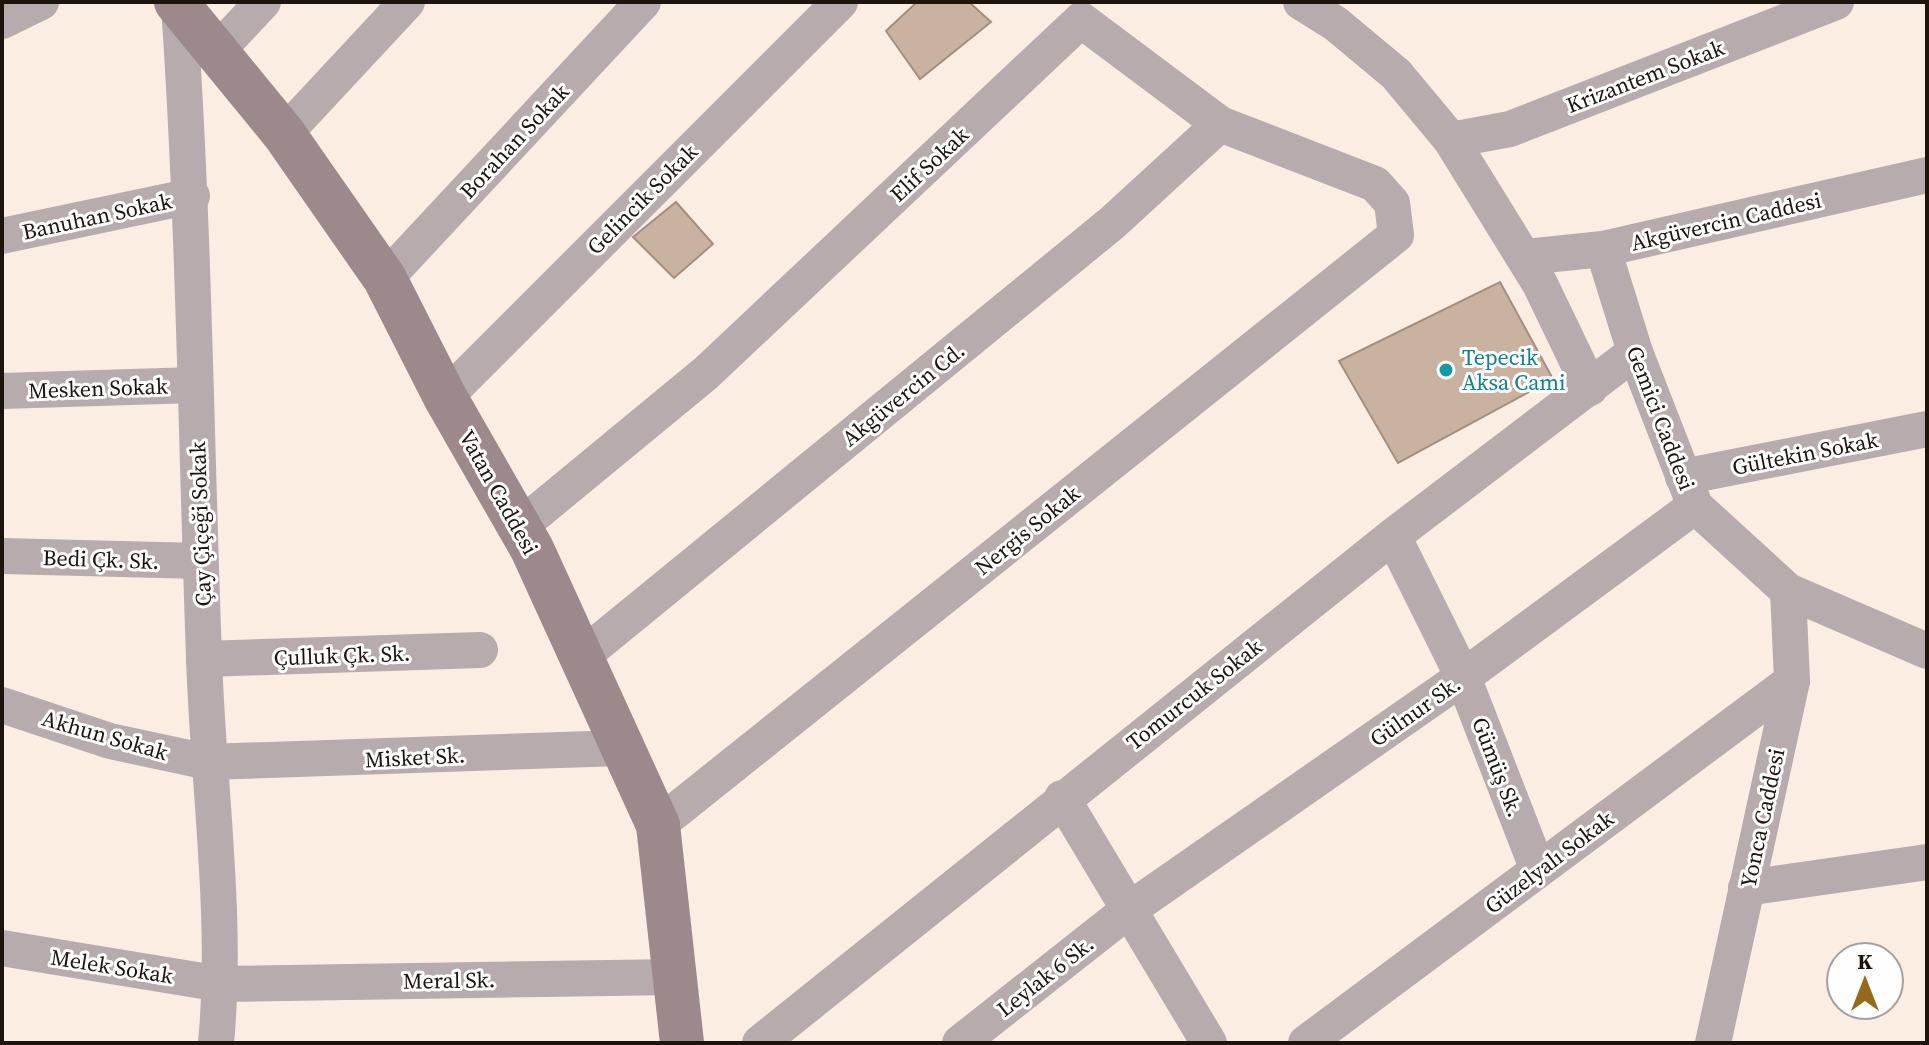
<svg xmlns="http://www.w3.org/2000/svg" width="1929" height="1045" font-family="'Source Serif 4',serif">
<rect width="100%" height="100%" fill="#fcede3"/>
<!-- building -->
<g fill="#cab2a1" stroke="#a48e7e" stroke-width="2">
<path d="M917,2H969L991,22L920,79L886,31Z"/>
<path d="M676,202L713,244L674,278L633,237Z"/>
<path d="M1500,282L1553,379L1398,463L1339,361Z"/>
</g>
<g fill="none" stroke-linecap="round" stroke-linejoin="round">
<!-- street -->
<g stroke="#b8abad" stroke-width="36">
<path d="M1301,2L1336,24L1396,74L1451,140L1540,284L1590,388"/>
<path d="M179,6C194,223 196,440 204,657C208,785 228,916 216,1043"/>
<path d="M2,21L41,2"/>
<path d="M216,52L263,2"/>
<path d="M284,134L407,2"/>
<path d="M1451,140L1510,129L1836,2"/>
<path d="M2,236L192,196"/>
<path d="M1603,249L1635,352L1695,506L1788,591L1927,651"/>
<path d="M1525,257L1603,249L1927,175"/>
<path d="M385,279L643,2"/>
<path d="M2,391L195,385"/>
<path d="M445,397L840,2"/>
<path d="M1683,477L1927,429"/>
<path d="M518,528L706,373L1081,20L1220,124L1375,184L1392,203L1396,235L658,825"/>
<path d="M1393,536L1463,677L1538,870"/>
<path d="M2,556L200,561"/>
<path d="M581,657L1112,223L1220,124"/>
<path d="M204,659L480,650"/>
<path d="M2,705L110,741L208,762L621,748"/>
<path d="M1062,798L1209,1043"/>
<path d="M1746,888L1927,862"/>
<path d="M2,948L221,984L676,977"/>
<path d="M760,1043L1393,536L1635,352"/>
<path d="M960,1043L1130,909L1463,677L1695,506"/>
<path d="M1306,1043L1792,681"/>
<path d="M1713,1043L1792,681L1788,591"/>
</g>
<!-- secondary -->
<path stroke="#9d898c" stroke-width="44" d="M176,2L284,134L385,279L445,397L532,549L658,825L682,1043"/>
</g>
<!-- markers -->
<circle fill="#0f9aa8" stroke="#fefefe" stroke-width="3" cx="1446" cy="370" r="8"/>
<g text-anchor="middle" stroke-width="6" stroke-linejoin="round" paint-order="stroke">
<!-- street labels -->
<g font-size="22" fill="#1d140e" stroke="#fefefe">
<text transform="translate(1645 76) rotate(-21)" y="8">Krizantem Sokak</text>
<text transform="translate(514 141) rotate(-47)" y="8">Borahan Sokak</text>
<text transform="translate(929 164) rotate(-43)" y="8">Elif Sokak</text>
<text transform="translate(642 199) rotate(-45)" y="8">Gelincik Sokak</text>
<text transform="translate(97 216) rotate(-12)" y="8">Banuhan Sokak</text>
<text transform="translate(1726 221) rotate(-13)" y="8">Akgüvercin Caddesi</text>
<text transform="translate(98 388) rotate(-2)" y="8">Mesken Sokak</text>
<text transform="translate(903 394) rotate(-39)" y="8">Akgüvercin Cd.</text>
<text transform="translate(1661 418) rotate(69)" y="8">Gemici Caddesi</text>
<text transform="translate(1805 453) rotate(-11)" y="8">Gültekin Sokak</text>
<text transform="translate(499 492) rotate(61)" y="8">Vatan Caddesi</text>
<text transform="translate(200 524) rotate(-92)" y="8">Çay Çiçeği Sokak</text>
<text transform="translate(1027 530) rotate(-39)" y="8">Nergis Sokak</text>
<text transform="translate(101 559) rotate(2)" y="8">Bedi Çk. Sk.</text>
<text transform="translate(342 655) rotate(-2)" y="8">Çulluk Çk. Sk.</text>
<text transform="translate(1194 694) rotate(-38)" y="8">Tomurcuk Sokak</text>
<text transform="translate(1415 711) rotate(-35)" y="8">Gülnur Sk.</text>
<text transform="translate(105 735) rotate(16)" y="8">Akhun Sokak</text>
<text transform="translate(415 757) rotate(-3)" y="8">Misket Sk.</text>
<text transform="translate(1498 767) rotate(69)" y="8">Gümüş Sk.</text>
<text transform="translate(1762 818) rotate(-78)" y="8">Yonca Caddesi</text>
<text transform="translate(1549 862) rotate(-37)" y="8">Güzelyalı Sokak</text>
<text transform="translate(112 966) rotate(9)" y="8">Melek Sokak</text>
<text transform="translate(1045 976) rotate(-38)" y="8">Leylak 6 Sk.</text>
<text transform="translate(449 980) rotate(-1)" y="8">Meral Sk.</text>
</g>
<!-- culture labels -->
<g font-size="22" fill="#0d838f" stroke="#fefefe" text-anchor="start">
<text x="1462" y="365">Tepecik<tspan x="1462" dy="25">Aksa Cami</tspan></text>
</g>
</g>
<!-- border -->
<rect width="1929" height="1045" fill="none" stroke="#1d140e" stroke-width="8"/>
<!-- north arrow -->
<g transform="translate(1865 981)"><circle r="38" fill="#fefefe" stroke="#a4a09e" stroke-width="2"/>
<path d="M0-6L14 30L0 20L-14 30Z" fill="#986919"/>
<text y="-12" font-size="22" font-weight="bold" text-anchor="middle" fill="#1d140e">K</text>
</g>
</svg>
